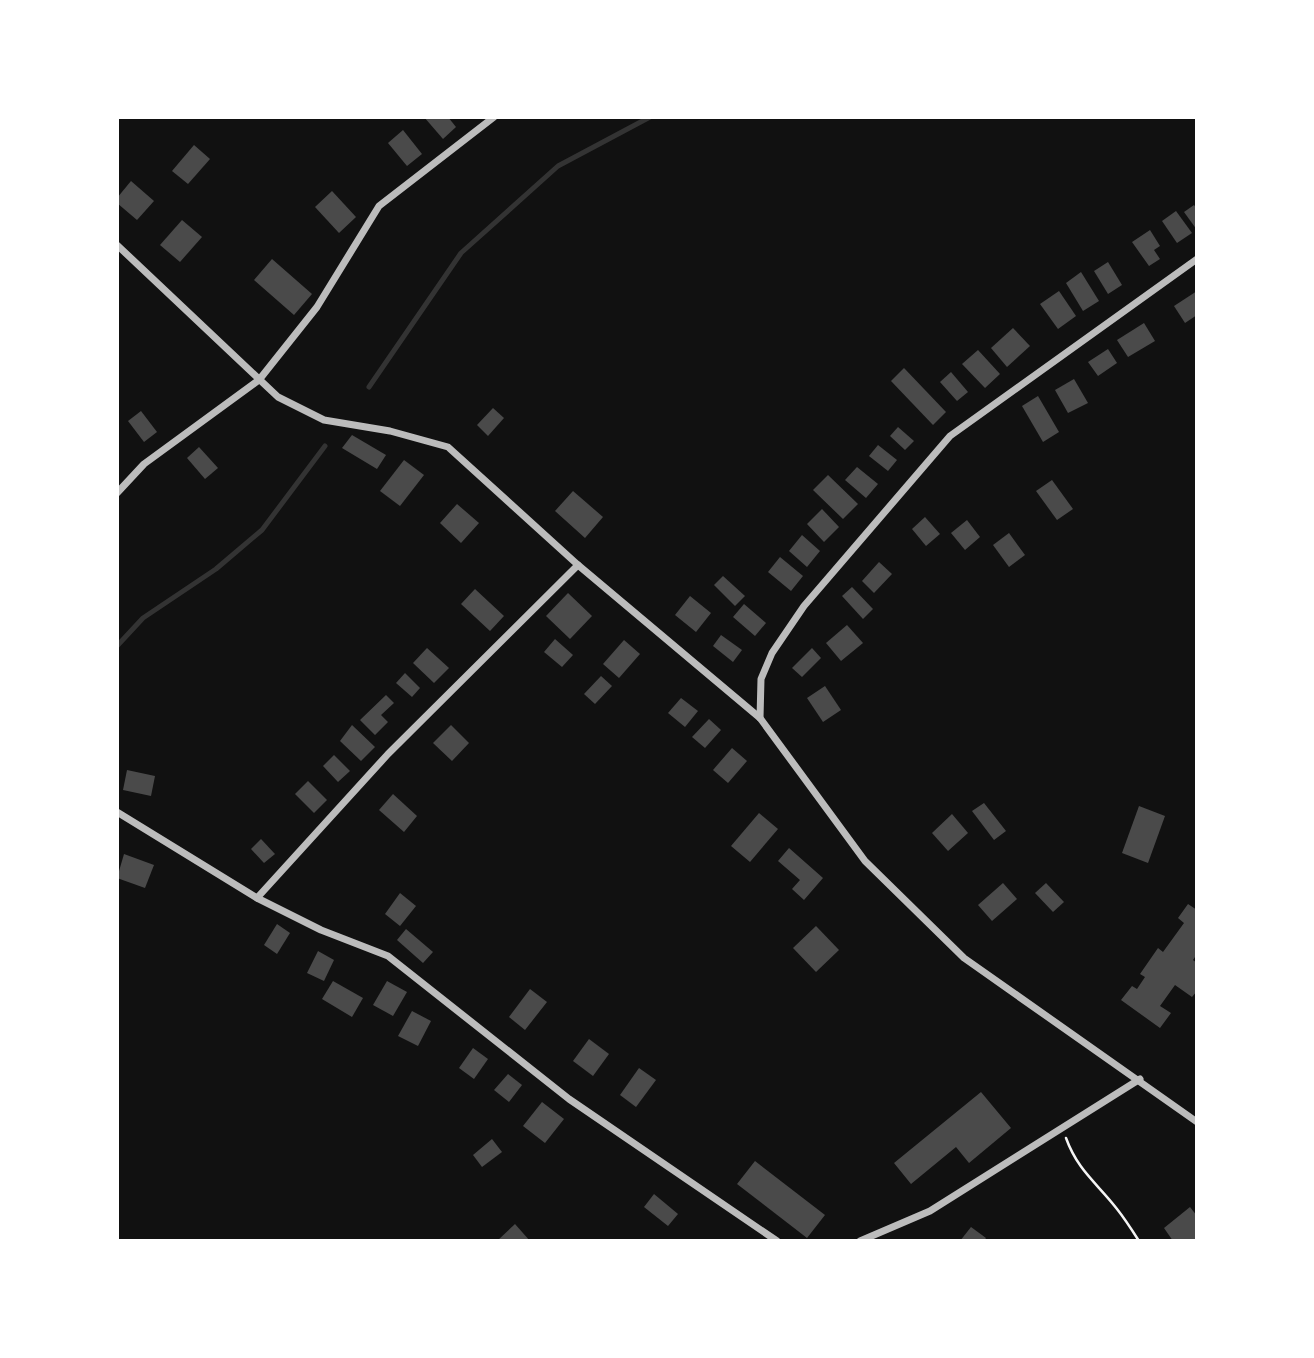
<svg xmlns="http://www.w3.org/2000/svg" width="1314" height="1358" font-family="'Open Sans',sans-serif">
<rect width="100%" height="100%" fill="#111"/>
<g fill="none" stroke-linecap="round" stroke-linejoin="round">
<!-- stream -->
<g stroke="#333" stroke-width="5">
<path d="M369,387L461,253L558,166L650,117"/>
<path d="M117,646L143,618L216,569L262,530L325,446"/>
</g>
</g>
<!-- building -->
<g fill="#4a4a4a">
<path d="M424,117H448L456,127L443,139Z"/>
<path d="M403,130L422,154L407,166L388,143Z"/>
<path d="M194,145L210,159L188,184L172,171Z"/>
<path d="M131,181L154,201L137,220L117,203V198Z"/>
<path d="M332,191L356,217L339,233L315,207Z"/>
<path d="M1194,205L1197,209V230L1184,212Z"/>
<path d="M1176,211L1192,233L1177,243L1162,221Z"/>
<path d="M182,220L202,237L180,262L160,245Z"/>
<path d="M1150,230L1160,246L1154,250L1160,259L1149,266L1132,242Z"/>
<path d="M272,259L312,294L294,315L254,280Z"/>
<path d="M1108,262L1122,285L1108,294L1094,271Z"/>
<path d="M1081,272L1099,301L1083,311L1066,283Z"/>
<path d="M1059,291L1076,316L1058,329L1040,304Z"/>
<path d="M1197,291V315L1185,323L1174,306Z"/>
<path d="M1144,323L1155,341L1128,357L1117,340Z"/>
<path d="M1013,328L1030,346L1007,367L991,348Z"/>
<path d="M1108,349L1117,363L1098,376L1088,362Z"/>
<path d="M978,350L1000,374L985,388L962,364Z"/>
<path d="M904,368L946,412L933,425L891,381Z"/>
<path d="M951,372L968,392L957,401L940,382Z"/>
<path d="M1074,379L1088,403L1068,413L1055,390Z"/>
<path d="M1038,396L1059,432L1043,442L1022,406Z"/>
<path d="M493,408L504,418L488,436L477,425Z"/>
<path d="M141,411L157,432L144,442L128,421Z"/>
<path d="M898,427L914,441L905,450L890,436Z"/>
<path d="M352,435L386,455L377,469L342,448Z"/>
<path d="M878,445L897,460L888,471L869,456Z"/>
<path d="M199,447L218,468L205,479L187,458Z"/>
<path d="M404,460L424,475L400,506L380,491Z"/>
<path d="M857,467L878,484L866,498L845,480Z"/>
<path d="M828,475L858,504L843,519L813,490Z"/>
<path d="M1052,480L1073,509L1057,520L1036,491Z"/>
<path d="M573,491L603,517L585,538L555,511Z"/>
<path d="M457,504L479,523L461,543L440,523Z"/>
<path d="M822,509L839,527L824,542L807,524Z"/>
<path d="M925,517L940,534L926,546L912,529Z"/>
<path d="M967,520L980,537L965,550L951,533Z"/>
<path d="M1009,533L1025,555L1009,567L993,545Z"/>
<path d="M802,535L820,551L807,567L789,551Z"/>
<path d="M780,557L803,576L791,591L768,572Z"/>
<path d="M879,562L892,574L874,593L862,581Z"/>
<path d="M723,576L745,596L735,606L714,585Z"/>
<path d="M852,587L873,609L863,619L842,596Z"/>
<path d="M475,589L504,616L490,631L461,604Z"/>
<path d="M568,593L592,616L570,639L546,616Z"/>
<path d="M690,596L711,613L696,632L675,615Z"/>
<path d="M744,604L766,623L755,636L733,617Z"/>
<path d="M847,625L863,643L841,661L826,643Z"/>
<path d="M721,635L742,650L733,662L713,646Z"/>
<path d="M555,639L573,655L562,667L544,652Z"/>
<path d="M624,640L640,654L619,678L603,664Z"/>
<path d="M427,648L449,668L434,683L413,663Z"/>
<path d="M812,648L821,658L802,677L792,668Z"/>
<path d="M405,673L420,688L412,697L396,683Z"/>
<path d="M601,676L612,686L595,704L584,694Z"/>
<path d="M825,686L841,710L823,722L807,698Z"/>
<path d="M386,695L394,703L381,715L388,722L375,735L360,720Z"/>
<path d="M681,698L698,711L685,727L668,713Z"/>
<path d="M709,719L721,730L705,748L692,737Z"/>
<path d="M352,725L375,747L361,761L340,741Z"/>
<path d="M451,725L469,743L452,761L433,743Z"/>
<path d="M732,748L747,761L728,783L713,770Z"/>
<path d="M334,755L350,771L338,782L323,766Z"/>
<path d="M127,770L155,776L151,796L123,790Z"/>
<path d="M308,781L327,800L314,813L295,794Z"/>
<path d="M393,794L417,816L404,832L379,810Z"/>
<path d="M984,803L1006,831L994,840L972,811Z"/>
<path d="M1139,806L1165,816L1148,863L1122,853Z"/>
<path d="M759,813L778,829L750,862L731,846Z"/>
<path d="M952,814L968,833L948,851L932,833Z"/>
<path d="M261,839L275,854L264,863L251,849Z"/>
<path d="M789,848L823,878L804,900L792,889L800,880L778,861Z"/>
<path d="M124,854L154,865L145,888L117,878Z"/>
<path d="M1003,883L1017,899L992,921L978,905Z"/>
<path d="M1046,883L1064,902L1053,912L1035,893Z"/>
<path d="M400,893L416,906L400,926L385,914Z"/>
<path d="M1188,904L1197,910V954L1193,960L1197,963V991L1192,997L1175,985L1160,1006L1171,1013L1160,1028L1121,1000L1132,986L1137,989L1145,977L1140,974L1158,948L1163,952L1184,923L1178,918Z"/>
<path d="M277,924L290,933L277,954L264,945Z"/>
<path d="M816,926L839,950L816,972L793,948Z"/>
<path d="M406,929L433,952L423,963L397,940Z"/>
<path d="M318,951L334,960L324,981L307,973Z"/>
<path d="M333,981L363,998L352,1017L322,999Z"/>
<path d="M387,981L407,992L393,1016L373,1005Z"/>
<path d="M530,989L547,1002L525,1030L509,1017Z"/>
<path d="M412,1011L431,1021L418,1046L398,1036Z"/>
<path d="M589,1039L609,1054L593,1076L573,1061Z"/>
<path d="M473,1048L488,1059L474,1079L459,1068Z"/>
<path d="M639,1068L656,1080L636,1107L620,1095Z"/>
<path d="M508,1074L522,1085L509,1102L494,1090Z"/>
<path d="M981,1092L1011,1128L969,1163L956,1147L911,1184L894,1163Z"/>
<path d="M542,1102L564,1119L545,1143L523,1126Z"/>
<path d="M492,1139L502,1152L482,1167L473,1155Z"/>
<path d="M755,1161L825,1215L807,1238L737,1184Z"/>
<path d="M654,1194L678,1214L668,1226L644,1207Z"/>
<path d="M1190,1207L1197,1216V1241H1173L1164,1228Z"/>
<path d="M515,1224L530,1241H497Z"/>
<path d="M971,1227L986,1238L984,1241H960Z"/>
</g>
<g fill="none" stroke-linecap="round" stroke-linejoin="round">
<!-- path -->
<path stroke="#f5f5f5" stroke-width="2.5" d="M1066,1138C1078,1171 1097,1183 1117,1209C1125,1219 1132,1230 1139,1241"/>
<!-- minor -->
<g stroke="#bcbcbc" stroke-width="7">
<path d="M117,245L278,397L324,420L390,431L448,447L578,565L760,718L865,861L964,958L1197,1122"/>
<path d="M117,493L144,464L259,380L317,307L379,206L494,117"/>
<path d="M760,718L761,679L772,653L804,606L950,436L1197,259"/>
<path d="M117,812L257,898L321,930L388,956L569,1099L777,1241"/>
<path d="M257,898L388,754L578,565"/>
<path d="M860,1241L930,1211L1140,1079"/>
</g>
</g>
<!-- border -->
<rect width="1314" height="1358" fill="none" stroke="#ffffff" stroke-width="238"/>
</svg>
